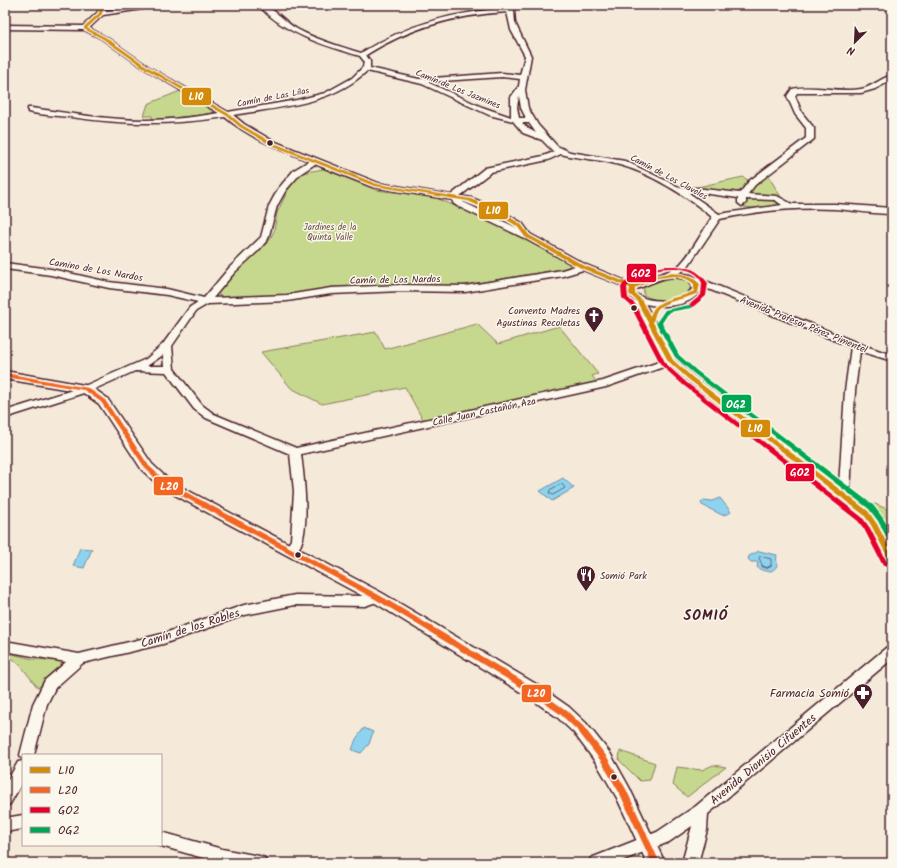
<svg xmlns="http://www.w3.org/2000/svg" width="897" height="868" font-family="Kalam,sans-serif">
<rect width="100%" height="100%" fill="#f5ead9"/>
<filter id="ink" filterUnits="userSpaceOnUse"><feTurbulence type="fractalNoise" baseFrequency=".025" numOctaves="2"/><feDisplacementMap in="SourceGraphic" scale="8" xChannelSelector="R" yChannelSelector="G"/><feConvolveMatrix kernelMatrix="1 2 1 2 8 2 1 2 1" color-interpolation-filters="sRGB"/></filter>
<g filter="url(#ink)">
<!-- green -->
<g fill="#c6d88d" stroke="#887c5c">
<path d="M180,91L214,112L211,114L155,120L152,118V116H144L148,104Z"/>
<path d="M323,169L376,190L434,197L488,220L570,264L568,268L459,286L331,287L326,290L286,295L226,298L216,294L229,278L269,241L274,231L277,213L288,190L301,173Z"/>
<path d="M765,175L769,177L781,197L748,195L745,193Z"/>
<path d="M743,177L751,182L741,191L730,193L693,188Z"/>
<path d="M744,198L775,199L785,205L753,208L744,207Z"/>
<path d="M679,278L689,282L691,286C685,303 655,304 643,294L644,288C654,281 667,278 679,278Z"/>
<path d="M477,324L498,344L559,326L598,374L592,376L597,382L423,420L405,387L322,404L291,388L261,352L376,332L385,349Z"/>
<path d="M875,504L892,511V560L855,505Z"/>
<path d="M5,652L32,659L67,661L55,670L38,688L21,666Z"/>
<path d="M620,751L655,763L650,780L640,781L619,760Z"/>
<path d="M713,765L726,767L687,797L673,785L677,767L702,770Z"/>
</g>
<!-- water -->
<g fill="#8dd3ef" stroke="#728ba1">
<path d="M563,478L574,488L552,501L540,491Z"/>
<path d="M720,498L731,512L728,514L722,515L702,505L701,502L704,500L712,501Z"/>
<path d="M80,548L92,549L84,568L73,566Z"/>
<path d="M759,551L777,555C776,559 777,562 777,565C774,574 762,572 757,567L758,562H751L748,559L749,556Z"/>
<path d="M364,728L373,732L369,744L361,753L352,750L356,739Z"/>
</g>
<g fill="none" stroke-linecap="round" stroke-linejoin="round">
<!-- shore-far1 -->
<g stroke="#656779" stroke-width="1">
<path d="M562,484L565,488L553,495L549,493L550,490Z"/>
<path d="M763,567L759,558L760,556L771,559V566L769,567"/>
</g>
<!-- shore -->
<path stroke="#656779" stroke-width="1.5" d="M762,566L767,568L771,566"/>
<!-- minor casing -->
<g stroke="#4a1f2b" stroke-width="3">
<g id="minor">
<path d="M99,5H105L104,11L151,5H169L103,15L89,28L106,37L149,67L228,112L297,100L325,93L352,78L363,67L364,61L360,56C323,45 285,34 258,5C273,5 284,22 297,29C317,40 339,46 361,53C407,24 455,12 508,8L510,5H516L514,10L515,23L531,56L525,90L528,108L538,125L557,146L570,152L625,161L681,188H695L740,193L749,181L806,138V128L795,114L787,96L792,89C815,84 838,93 861,89C872,87 881,78 892,75V80L875,89L861,93H797L795,96L802,113L814,128V139L755,185L748,194L777,196L792,204H835L892,208V214C872,214 853,210 834,209C795,207 757,211 720,219L686,269L678,273L691,275L860,344L892,355V361L860,351L855,391L850,495L870,510L878,521L892,548V565L888,563L869,526L862,516L686,380L669,365L606,387L301,454C303,470 316,562 286,553L284,550L291,540L294,491L290,454L206,418L194,409L166,372L135,371L90,391L5,418V411L82,387L146,359L163,344L190,307L198,302L167,295L109,288L51,275L5,269V263L51,269L109,282L167,289L204,298L229,268L261,237L269,206L278,189L294,170L309,161C279,149 250,138 225,117C171,125 126,125 71,117C57,116 42,115 28,112V108H31C69,113 108,120 146,120C171,120 195,117 219,113L145,69L102,39L84,30L5,29V25L83,26L98,12ZM507,12L511,30L525,56L520,75L502,73L419,79L370,68V61L366,55C410,27 456,15 507,12ZM367,71L422,84L489,115L513,121L523,133L542,140L554,152L543,156L485,168L451,195L378,183L273,141L244,124L233,115C280,107 331,105 367,71ZM502,77L520,79L519,86L511,97V117L482,107L427,82ZM519,96L521,108L526,118H519L517,107ZM522,123H529L536,133L529,129ZM561,154C579,159 598,159 616,164C649,172 687,196 712,217C705,228 687,260 678,266C665,275 647,276 633,284L586,265L530,234L522,223L502,211L472,198L460,196L491,172L548,160ZM315,164L373,187L453,200V203L457,206L524,238L575,266L562,270L465,286L401,285L331,288L287,295L213,298L235,272L258,251L268,239L277,206L286,190L300,174ZM695,192L738,198V203L742,206L746,203V199L775,200L782,205L719,214L689,193ZM462,201L496,215L517,228L463,202ZM583,270L633,290C655,284 665,271 690,281L692,289C684,302 661,302 647,299C643,298 639,295 635,294L630,297L634,300L665,360L603,381L296,448L214,414L202,405L174,369L172,346L196,311L208,304L287,301L331,294L401,291L465,292L563,276ZM701,286L851,347L845,391L839,486L694,376L675,359L645,304C665,308 691,307 702,289ZM163,355L164,366H147Z"/>
<path d="M377,592L382,594L383,597L382,600L365,606L295,605L245,615L163,644L83,663L55,688L47,704L34,755H23V760L20,755L33,704L45,680L66,662L5,651V641L79,654L162,634L244,605L295,595L365,596Z"/>
<path d="M892,646V659L708,814L707,830L698,863H682L692,826L669,842L616,863H589L591,858L657,832L696,806L887,647Z"/>
<path d="M23,761V781L10,804L5,806V785L18,762Z"/>
<path d="M23,815V829L5,832V818Z"/>
<path d="M161,832L222,849L259,856L265,858L267,863H221L161,846L158,845H161Z"/>
</g>
</g>
<!-- tertiary casing -->
<g stroke="#4a1f2b" stroke-width="3">
<path id="tertiary" d="M5,371L90,386L107,398L152,464L170,481L382,593L536,684L569,707L586,723L610,753L629,787L665,863H647L617,798L597,764L574,733L557,717L524,694L372,601L160,487L142,470L99,404L82,392L5,379Z"/>
</g>
<!-- minor -->
<use href="#minor" fill="#fbf7ec" fill-rule="evenodd"/>
<!-- tertiary -->
<use href="#tertiary" fill="#fbf7ec" fill-rule="evenodd"/>
<!-- bus-1 casing -->
<g stroke="#fbf7ec" stroke-width="3">
<path id="bus-1" d="M100,5H104L102,14L87,28L105,37L148,67L229,114L242,125L271,142L377,184L471,199L501,212L521,224L529,235L585,266L633,285C653,275 681,265 700,284L698,293C687,299 663,301 657,310C655,314 654,318 653,322L673,360L692,377L868,511L877,524L892,553V562H890L871,525L864,515L688,379L668,361L636,300L629,294L630,288L581,268L525,237L517,226L497,214L468,201L374,186L269,144L240,127L227,116L146,69L103,39L84,29V27L99,13ZM674,276C683,277 688,279 694,284V291C677,300 657,296 650,316L641,299L635,294V288L658,278Z"/>
</g>
<!-- bus-2 casing -->
<g stroke="#fbf7ec" stroke-width="3">
<path id="bus-2" d="M5,373L88,388L105,400L149,466L167,482L379,595L533,687L566,710L583,726L607,757L626,789L660,863H652L620,794L601,761L577,730L560,714L527,691L375,599L163,486L145,468L101,402L84,390L5,377Z"/>
</g>
<!-- bus-3 casing -->
<g stroke="#fbf7ec" stroke-width="3">
<path id="bus-3" d="M665,266C685,266 695,266 708,283L706,296L694,306L692,307L689,305L690,304L701,295L702,283C701,281 699,277 697,275C681,263 648,268 633,280C631,282 629,285 627,287L628,298L635,304L666,364L687,383L862,517L870,528L888,564L887,566H883L864,529L858,521L683,385L661,365L630,305L622,298L621,287C633,272 647,269 665,266Z"/>
</g>
<!-- bus-4 casing -->
<g stroke="#fbf7ec" stroke-width="3">
<path id="bus-4" d="M689,305L692,307L691,308L669,312L662,323L679,355L697,371L873,505C883,518 892,528 892,544H890L878,521L869,509L693,373L675,357L656,323L665,310Z"/>
</g>
<!-- bus-1 -->
<use href="#bus-1" fill="#d48b09" fill-rule="evenodd"/>
<!-- bus-2 -->
<use href="#bus-2" fill="#f26522" fill-rule="evenodd"/>
<!-- bus-3 -->
<use href="#bus-3" fill="#e4002b" fill-rule="evenodd"/>
<!-- bus-4 -->
<use href="#bus-4" fill="#00a651" fill-rule="evenodd"/>
</g>
</g>
<!-- icons -->
<defs>
<g id="church-pin" transform="scale(1)"><path d="M0 17L-7.5 6A9.5 9.5 0 1 1 7.5 6Z" fill="#4a1f2b" stroke="#fbf7ec"/><path d="M-1.2-6h2.4v3.5h3.3v2.4h-3.3V6h-2.4V-.1h-3.3v-2.4h3.3Z" fill="#fff"/></g>
<g id="restaurant-pin" transform="scale(1)"><path d="M0 17L-7.5 6A9.5 9.5 0 1 1 7.5 6Z" fill="#4a1f2b" stroke="#fbf7ec"/><path d="M-5-6h1v4h1v-4h1v4h1v-4h1v5L-1.5 .5V6h-2V.5L-5-1ZM5-6V6H3V1.5H1.5Q1.5-4 5-6Z" fill="#fff"/></g>
<g id="pharmacy-pin" transform="scale(1)"><path d="M0 17L-7.5 6A9.5 9.5 0 1 1 7.5 6Z" fill="#4a1f2b" stroke="#fbf7ec"/><path d="M-2-6h4v4h4v4h-4v4h-4v-4h-4v-4h4Z" fill="#fff"/></g>
</defs>
<g fill-rule="evenodd">
<use href="#church-pin" x="594" y="316"/>
<use href="#restaurant-pin" x="586" y="575"/>
<use href="#pharmacy-pin" x="863" y="693"/>
</g>
<!-- markers -->
<g fill="#4a1f2b" stroke="#fbf7ec" stroke-width="1.5">
<circle cx="270" cy="143" r="3.5"/>
<circle cx="634" cy="308" r="3.5"/>
<circle cx="298" cy="555" r="3.5"/>
<circle cx="614" cy="777" r="3.5"/>
</g>
<g text-anchor="middle" stroke-width="3" stroke-linejoin="round" paint-order="stroke">
<!-- far-street labels -->
<g font-size="9" fill="#4a1f2b" stroke="#fbf7ec">
<text transform="translate(458 89) rotate(22)" y="3">Camín de Los Jazmines</text>
<text transform="translate(273 97) rotate(-11)" y="3">Camín de Las Lilas</text>
<text transform="translate(669 177) rotate(28)" y="3">Camín de Los Claveles</text>
</g>
<!-- far-park labels -->
<g font-size="9" fill="#694d44" stroke="#fbf7ec">
<text x="330" y="230">Jardines de la<tspan x="330" dy="10">Quinta Valle</tspan></text>
</g>
<!-- street labels -->
<g font-size="10" fill="#4a1f2b" stroke="#fbf7ec">
<text transform="translate(96 269) rotate(10)" y="4">Camino de Los Nardos</text>
<text transform="translate(395 279) rotate(-1)" y="4">Camín de Los Nardos</text>
<text transform="translate(804 324) rotate(22)" y="4">Avenida Profesor Pérez Pimentel</text>
<text transform="translate(484 411) rotate(-12)" y="4">Calle Juan Castañón Aza</text>
</g>
<!-- poi labels -->
<g font-size="10" fill="#4a1f2b" stroke="#fbf7ec" text-anchor="end">
<text x="580" y="314">Convento Madres<tspan x="580" dy="12">Agustinas Recoletas</tspan></text>
<text x="600" y="579" text-anchor="start">Somió Park</text>
</g>
<!-- near-street labels -->
<g font-size="12" fill="#4a1f2b" stroke="#fbf7ec">
<text transform="translate(190 628) rotate(-18)" y="4">Camín de los Robles</text>
<text transform="translate(763 759) rotate(-40)" y="4">Avenida Dionisio Cifuentes</text>
</g>
<!-- near-poi labels -->
<g font-size="12" fill="#4a1f2b" stroke="#fbf7ec" text-anchor="end">
<text x="849" y="697">Farmacia Somió</text>
</g>
<!-- district labels -->
<g font-size="14" font-weight="bold" letter-spacing="1" fill="#4a1f2b" stroke="#fbf7ec">
<text x="706" y="620">SOMIÓ</text>
</g>
</g>
<g stroke="#fbf7ec" stroke-width="1.5">
<rect x="181" y="87" width="31" height="19" rx="4" fill="#d48b09"/>
<rect x="478" y="201" width="31" height="19" rx="4" fill="#d48b09"/>
<rect x="626" y="263" width="31" height="20" rx="4" fill="#e4002b"/>
<rect x="721" y="394" width="31" height="19" rx="4" fill="#00a651"/>
<rect x="740" y="419" width="31" height="19" rx="4" fill="#d48b09"/>
<rect x="785" y="463" width="30" height="19" rx="4" fill="#e4002b"/>
<rect x="153" y="476" width="31" height="20" rx="4" fill="#f26522"/>
<rect x="521" y="684" width="31" height="19" rx="4" fill="#f26522"/>
</g>
<g font-size="11" text-anchor="middle" font-weight="bold" fill="#fff">
<text x="196" y="100">L10</text>
<text x="493" y="214">L10</text>
<text x="641" y="277">GO2</text>
<text x="736" y="408">OG2</text>
<text x="755" y="432">L10</text>
<text x="800" y="476">GO2</text>
<text x="169" y="490">L20</text>
<text x="536" y="697">L20</text>
</g>
<!-- margin -->
<rect width="897" height="868" fill="none" stroke="#fbf7ec" stroke-width="20"/>
<rect x="10" y="10" width="877" height="848" fill="none" stroke="#4a1f2b" stroke-width="1.5" filter="url(#ink)"/>
<!-- legend -->
<rect x="22" y="754" width="140" height="92" fill="#fbf7ec" stroke="#b4a19f"/>
<rect x="30" y="767" width="20" height="6" fill="#d48b09" stroke="#b4a19f"/>
<text x="58" y="774" font-size="12" fill="#4a1f2b">L10</text>
<rect x="30" y="787" width="20" height="6" fill="#f26522" stroke="#b4a19f"/>
<text x="58" y="794" font-size="12" fill="#4a1f2b">L20</text>
<rect x="30" y="807" width="20" height="6" fill="#e4002b" stroke="#b4a19f"/>
<text x="58" y="814" font-size="12" fill="#4a1f2b">GO2</text>
<rect x="30" y="827" width="20" height="6" fill="#00a651" stroke="#b4a19f"/>
<text x="58" y="834" font-size="12" fill="#4a1f2b">OG2</text>
<!-- north arrow -->
<g transform="translate(855 42) rotate(204)" stroke="#fbf7ec" stroke-width="3" paint-order="stroke">
<path d="M0-3L7 15L0 10L-7 15Z" fill="#4a1f2b"/>
<text y="-6" font-size="11" font-weight="bold" text-anchor="middle" fill="#4a1f2b">N</text>
</g>
</svg>
